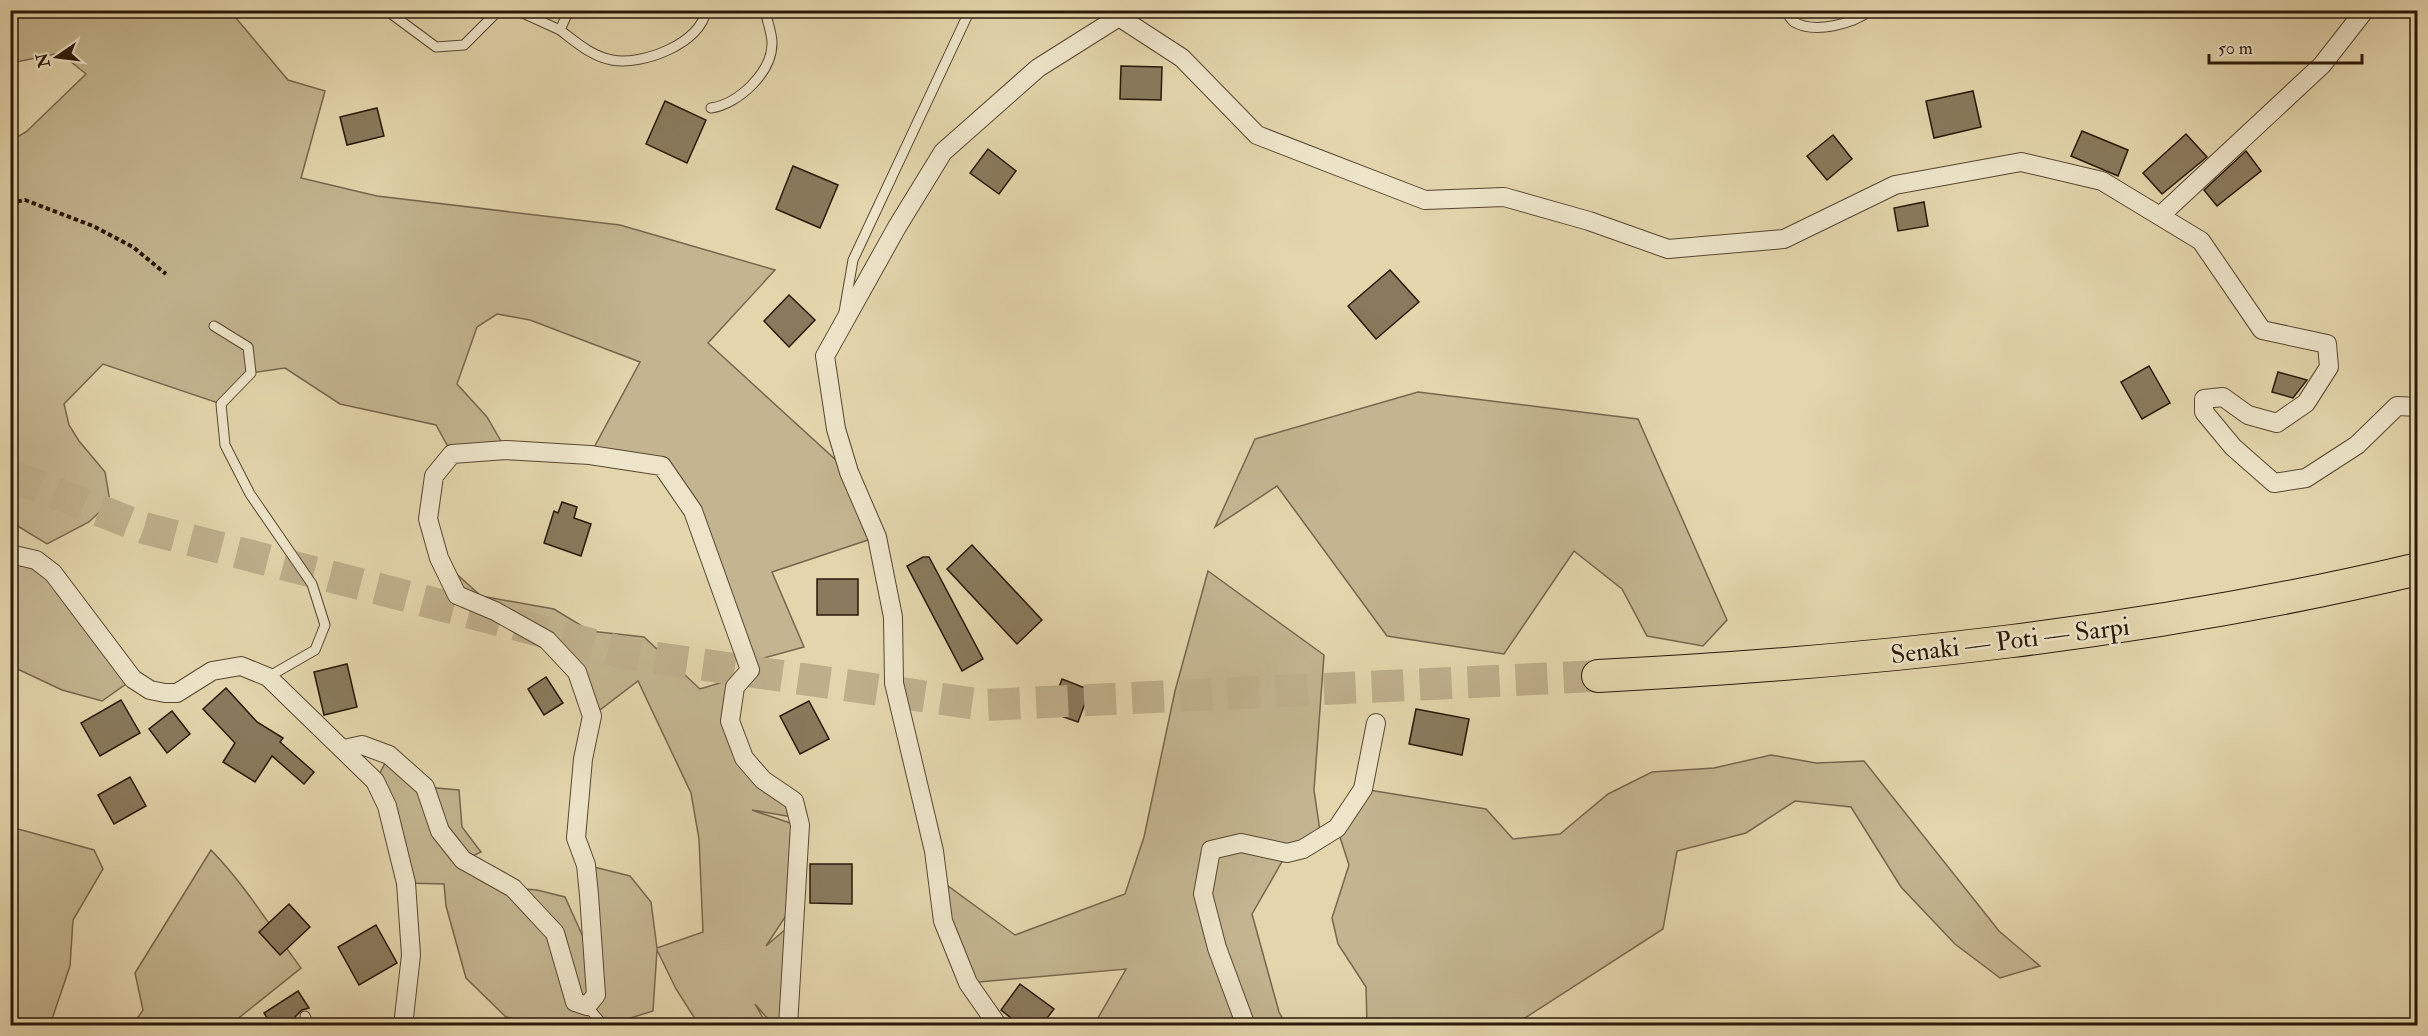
<svg xmlns="http://www.w3.org/2000/svg" width="2428" height="1036" font-family="'IM FELL Double Pica',serif">
<rect width="100%" height="100%" fill="#e3d5ac"/>
<filter id="stains"><feTurbulence type="fractalNoise" baseFrequency=".00333" numOctaves="4"/><feColorMatrix values="0 0 0 0 .2 0 0 0 0 .09 0 0 0 0 .02 0 0 0 .5 -.17"/></filter>
<radialGradient id="worn" r=".72"><stop offset=".6" stop-color="#630" stop-opacity="0"/><stop offset="1" stop-color="#630" stop-opacity=".3"/></radialGradient>
<!-- green -->
<g fill="#c3b590" stroke="#76664c" stroke-width="1.5">
<path d="M11,11H230L288,80L325,91L301,178L377,196L620,225L775,270L708,343L849,472L877,537L772,572L804,647L753,661L693,511L662,466L590,455L640,362L530,320L497,314L477,327L457,384L487,417L506,450L452,454L436,425L340,404L285,368L251,373L221,404L103,364L64,404L69,425L79,441L105,472L110,502L89,522L47,544L11,522L10,141L26,132L86,74L60,53L11,63Z"/>
<path d="M1418,392L1638,419L1727,620L1703,646L1647,636L1622,589L1574,551L1504,654L1387,636L1277,486L1215,527L1255,439Z"/>
<path d="M11,554L36,560L133,679L102,701L62,690L11,666Z"/>
<path d="M439,558L481,596L554,609L590,631L644,637L700,689L736,678L741,760L791,803L793,817L752,810L796,825L789,911L766,946L787,928L782,1025H773L755,1004L767,1025H699L676,989L657,950L653,1011L605,1026L543,1025L506,1017L466,978L446,906L444,884L406,883L376,781L389,755L425,787L459,790L462,827L481,852L464,860L513,888L537,890L565,897L593,959L586,865L630,876L651,902L657,948L703,932L699,839L691,793L638,681L592,716L577,672L547,640L457,595Z"/>
<path d="M1208,571L1324,655L1314,790L1321,838L1287,853L1252,914L1279,1012L1286,1025H1094L1126,969L968,983L937,878L1015,935L1125,894L1144,837L1175,691Z"/>
<path d="M1771,755L1816,763L1864,761L1999,931L2040,966L2000,978L1955,944L1901,887L1851,807L1795,801L1746,833L1677,851L1663,929L1514,1025H1367L1366,987L1338,944L1332,918L1349,865L1337,828L1363,789L1486,809L1513,839L1560,834L1608,794L1652,772L1714,768Z"/>
<path d="M11,827L94,850L103,869L73,920L70,966L50,1025H11Z"/>
<path d="M211,850C246,886 271,928 301,968L230,1025L132,1026L143,1010L135,973Z"/>
</g>
<!-- building -->
<g fill="#897a5d" stroke="#281807" stroke-width="1.5">
<path d="M1121,66L1162,67L1161,100L1120,99Z"/>
<path d="M1973,91L1981,127L1934,138L1926,101Z"/>
<path d="M665,101L706,120L687,163L646,144Z"/>
<path d="M377,108L384,136L347,145L340,117Z"/>
<path d="M2082,131L2128,150L2118,176L2071,156Z"/>
<path d="M2186,134L2207,157L2162,194L2143,173Z"/>
<path d="M1833,135L1852,159L1827,180L1807,156Z"/>
<path d="M988,149L1016,171L999,194L970,173Z"/>
<path d="M2246,151L2261,171L2217,206L2204,190Z"/>
<path d="M793,166L838,185L820,228L776,209Z"/>
<path d="M1924,202L1928,226L1898,231L1894,208Z"/>
<path d="M1390,270L1419,302L1376,339L1348,306Z"/>
<path d="M789,295L815,320L789,347L764,321Z"/>
<path d="M2149,366L2170,403L2142,419L2121,382Z"/>
<path d="M2278,372L2307,380L2293,398L2272,392Z"/>
<path d="M562,502L577,507L574,518L591,524L581,556L544,543L554,511L558,513Z"/>
<path d="M972,545L1042,620L1017,644L947,569Z"/>
<path d="M923,557H929L983,659L962,671L907,566Z"/>
<rect x="817" y="579" width="41" height="36"/>
<path d="M347,664L357,707L324,715L314,672Z"/>
<path d="M546,677L563,703L544,715L528,689Z"/>
<path d="M1062,679L1090,690L1078,722L1050,712Z"/>
<path d="M226,688L257,722L283,738L280,742L314,772L304,784L272,756L255,782L223,762L235,743L203,709Z"/>
<path d="M121,700L140,733L100,756L81,723Z"/>
<path d="M809,701L829,739L800,754L780,716Z"/>
<path d="M1416,709L1469,719L1462,755L1409,744Z"/>
<path d="M172,711L190,734L167,753L149,729Z"/>
<path d="M130,777L146,806L114,824L98,795Z"/>
<path d="M810,864H852V904L810,903Z"/>
<path d="M289,904L310,927L280,955L259,932Z"/>
<path d="M376,925L397,963L359,985L338,947Z"/>
<path d="M1020,984L1054,1009L1041,1026H1021L1001,1010Z"/>
<path d="M298,991L309,1008L302,1010L295,1017L300,1026H272L264,1013Z"/>
</g>
<g fill="none" stroke-linecap="round" stroke-linejoin="round">
<!-- trunk-tunnel -->
<path stroke="#beaf8b" stroke-width="32" stroke-dasharray="32 16" stroke-linecap="butt" d="M10,475L144,528L629,654L984,705L1598,676"/>
<!-- service casing -->
<g stroke="#574730" stroke-width="11">
<g id="service">
<path d="M386,10L436,47L464,45L499,10"/>
<path d="M516,10L560,30L569,10"/>
<path d="M1785,10C1788,14 1791,20 1794,22C1815,34 1853,24 1871,10"/>
<path d="M560,30C576,42 591,56 612,60C642,66 702,43 706,10"/>
<path d="M711,108C738,104 772,73 772,43C772,33 767,21 765,10"/>
<path d="M844,312L853,260L970,10"/>
<path d="M214,326L248,347L251,373L221,404L225,445L250,494L312,584L325,625L315,650L268,677"/>
<path d="M587,1006L604,1026"/>
<path d="M305,1016L310,1026"/>
</g>
</g>
<!-- minor casing -->
<g stroke="#574730" stroke-width="20">
<g id="minor">
<path d="M1117,10L1119,17L1182,58L1257,135L1425,200L1504,197L1589,221L1668,249L1784,239L1895,185L2021,162L2102,181L2201,241L2262,330L2327,344L2329,367L2306,403L2277,423L2248,415L2223,397L2204,399V412L2233,447L2274,483L2306,478L2357,445L2397,406L2418,407"/>
<path d="M2161,215L2322,65L2365,10"/>
<path d="M10,554L36,560L53,573L133,679L150,690L165,693H177L212,671L241,666L268,677L375,781L387,806L406,883L411,955L403,1026"/>
<path d="M344,749L362,745L389,755L425,787L440,831L463,860L513,888L555,933L575,1002L587,1006L596,995L589,895L586,865L576,838L583,759L592,716L577,672L547,640L495,611L457,595L439,558L428,519L434,476L452,454L506,450L590,455L662,466L693,511L750,670L735,687L730,721L744,758L763,780L794,801L800,825L788,1026"/>
<path d="M998,1026L968,983L943,921L934,851L894,683L893,617L877,537L849,472L836,429L825,356L897,227L943,152L1038,68L1119,17"/>
<path d="M1246,1026L1217,948L1203,894L1211,850L1241,843L1287,853L1303,849L1337,828L1363,789L1376,723"/>
</g>
</g>
<!-- trunk casing -->
<g stroke="#281807" stroke-width="34">
<path id="trunk" d="M1598,676C1873,662 2149,633 2418,569"/>
</g>
<!-- path -->
<path stroke="#281807" stroke-width="4" stroke-dasharray="4.5 3" stroke-linecap="butt" d="M10,203L25,200L93,226L133,247L166,274"/>
<!-- service -->
<use href="#service" stroke="#ede4c9" stroke-width="9"/>
<!-- minor -->
<use href="#minor" stroke="#ede4c9" stroke-width="18"/>
<!-- trunk -->
<use href="#trunk" stroke="#e3d5ac" stroke-width="32"/>
</g>
<g text-anchor="middle" stroke-width="5" stroke-linejoin="round" paint-order="stroke">
<!-- street labels -->
<g font-size="26" fill="#281807" stroke="#ede4c9">
<text transform="translate(2010 640) rotate(-7)" y="9">Senaki — Poti — Sarpi</text>
</g>
</g>
<!-- margin -->
<rect width="2428" height="1036" fill="none" stroke="#e3d5ac" stroke-width="36"/>
<rect x="12" y="12" width="2404" height="1012" fill="none" stroke="#281807" stroke-width="3"/>
<rect x="18" y="18" width="2392" height="1000" fill="none" stroke="#281807" stroke-width="1.5"/>
<!-- north arrow -->
<g transform="translate(57 57) rotate(256)" stroke="#ede4c9" stroke-width="4.5" paint-order="stroke">
<path d="M0-4.5L10 22L0 15L-10 22Z" fill="#281807"/>
<text y="-9" font-size="16" font-weight="bold" text-anchor="middle" fill="#281807">N</text>
</g>
<!-- scale -->
<path d="M2209 54v9h153v-9" fill="none" stroke="#281807" stroke-width="3"/>
<text x="2218" y="54" font-size="18" fill="#281807" stroke="#ede4c9" stroke-width="4.5" paint-order="stroke">50 m</text>
<rect width="100%" height="100%" filter="url(#stains)"/>
<rect width="100%" height="100%" fill="url(#worn)"/>
</svg>
